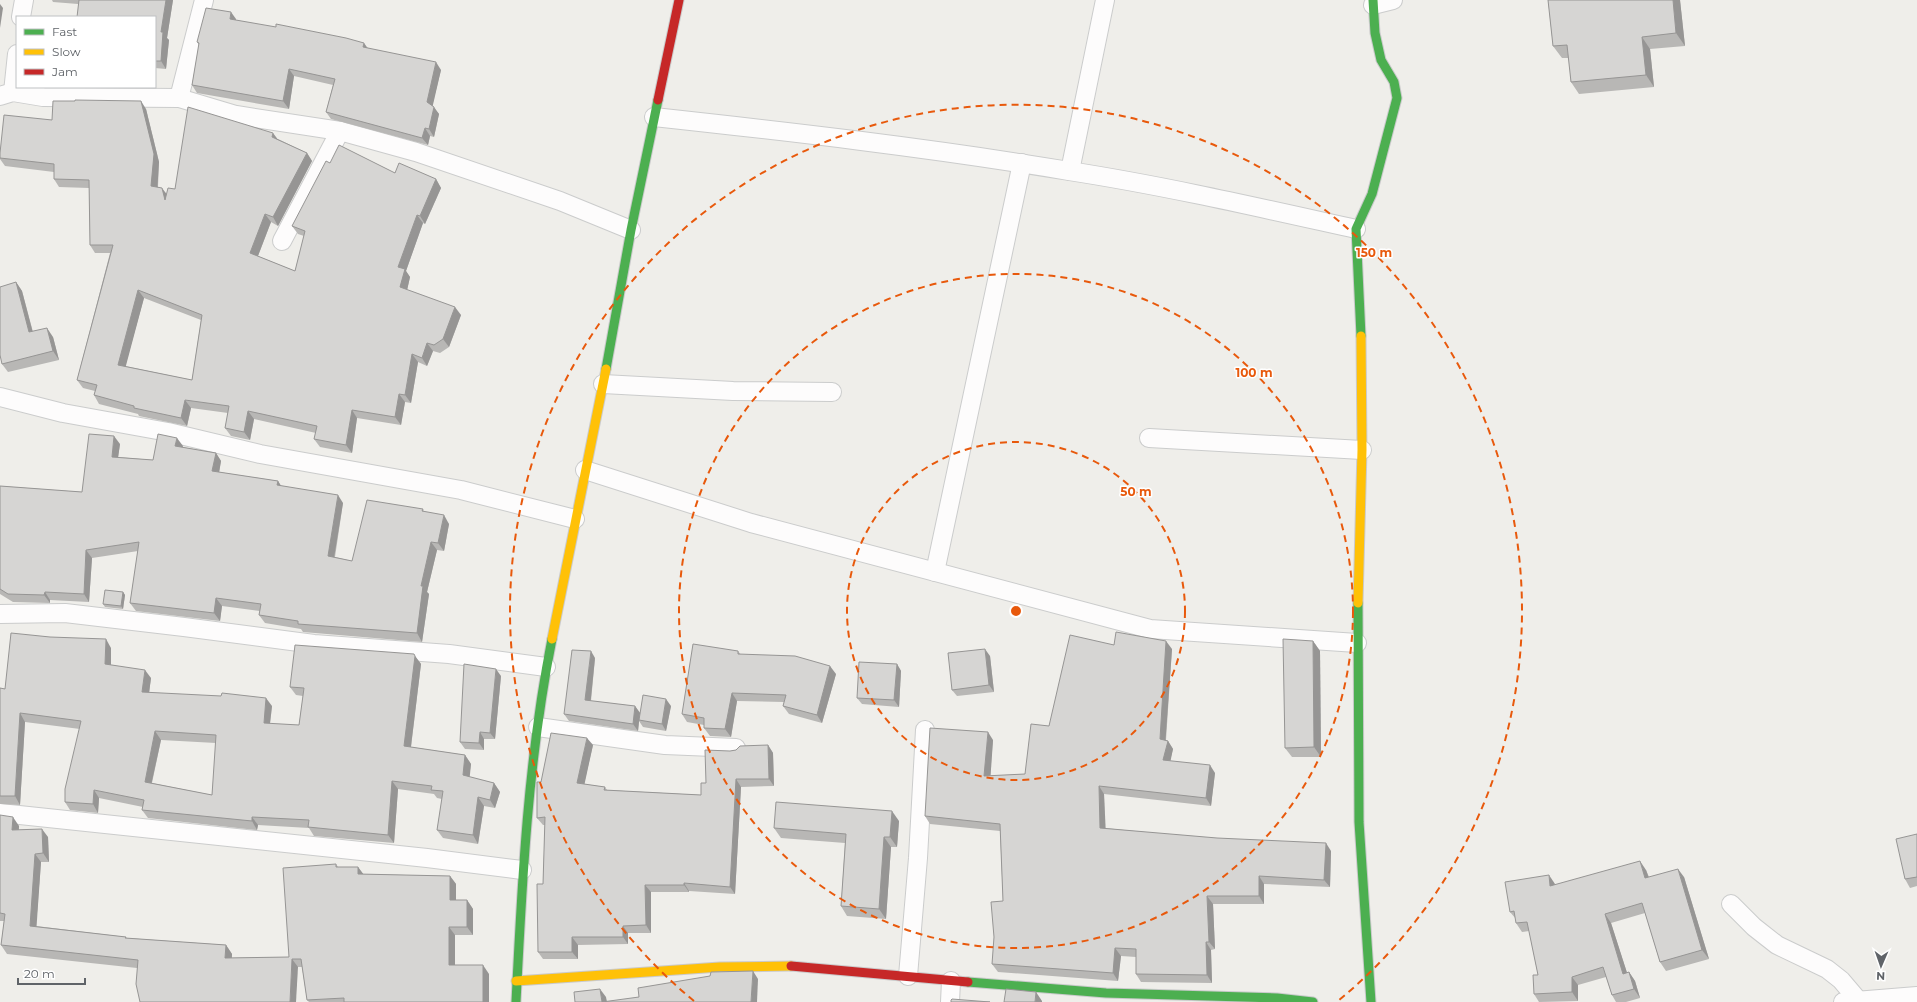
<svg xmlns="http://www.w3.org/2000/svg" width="1917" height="1002" font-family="Montserrat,sans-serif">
<rect width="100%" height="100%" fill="#efeeea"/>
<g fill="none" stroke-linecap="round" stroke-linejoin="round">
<!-- street casing -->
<g stroke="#cbcccc" stroke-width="20">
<g id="street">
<path d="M1373,5L1393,0"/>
<path d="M21,17L24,0"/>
<path d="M13,92L17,54"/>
<path d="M0,96L13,92L43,97L179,98L236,115L340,131L416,152L560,201L631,230"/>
<path d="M179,98L204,0"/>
<path d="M654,117C792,132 931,148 1069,171C1166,186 1261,208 1356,229"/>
<path d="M1070,171L1105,0"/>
<path d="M282,241L340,131"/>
<path d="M603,384L733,391L832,392"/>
<path d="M0,397L63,413L168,432L260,454L461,490L575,519"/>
<path d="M1149,438L1362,450"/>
<path d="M585,470L751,523L1150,629L1357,643"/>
<path d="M935,572L1022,163"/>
<path d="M0,614L65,613L184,627L314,644L449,654L546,667"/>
<path d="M538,727L665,745L736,748"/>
<path d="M0,813L427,858L522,870"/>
<path d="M1731,904L1754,927L1777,945L1827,969L1841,980L1858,1000"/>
<path d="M908,976L918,858L925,730"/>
<path d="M950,1002L951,981"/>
<path d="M1843,1002L1917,996"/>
</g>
</g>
<!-- fast casing -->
<g stroke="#cacacb" stroke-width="11">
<g id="fast">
<path d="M1361,336L1356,229L1372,194L1397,98L1394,82L1381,60L1375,33L1373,0"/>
<path d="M606,369L631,230L658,100"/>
<path d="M1358,603L1359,822L1371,1002"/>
<path d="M968,982L1106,993L1277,998L1313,1002"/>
<path d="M516,1002C522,881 528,759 552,639"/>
</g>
</g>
<!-- slow casing -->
<g stroke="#cacacb" stroke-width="11">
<g id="slow">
<path d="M1358,603L1362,450L1361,336"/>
<path d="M552,639L606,369"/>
<path d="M516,981L720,967L791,966"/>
</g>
</g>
<!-- jam casing -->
<g stroke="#cacacb" stroke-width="11">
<g id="jam">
<path d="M658,100L679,0"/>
<path d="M791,966L968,982"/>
</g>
</g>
<!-- street -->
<use href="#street" stroke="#fdfcfc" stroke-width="18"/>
<!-- fast -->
<use href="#fast" stroke="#4caf50" stroke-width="9"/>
<!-- slow -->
<use href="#slow" stroke="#ffc107" stroke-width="9"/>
<!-- jam -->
<use href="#jam" stroke="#c62828" stroke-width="9"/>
</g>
<!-- wall -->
<g fill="#b8b7b5" fill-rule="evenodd">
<path d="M52,0H173L167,38L169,40L166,69L155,68V17L78,4L53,2Z"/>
<path d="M1548,0H1680L1685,46L1650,49L1654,87L1579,94L1571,82L1569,58H1562L1553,46Z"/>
<path d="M236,19V20L368,48L441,70L432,106L439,114L434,137L430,136L428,145L331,119L326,112L333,85L294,76L289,109L197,93L192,85L199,45L197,42Z"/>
<path d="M146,109L159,162L158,187L167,194L175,189L278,139L307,153L312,161L278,226L271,222L258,256L295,271L304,236L298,234L292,226L330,163L436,179L441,188L425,224L423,223L406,271L410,277L407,290L461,315L449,347L440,353L433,351L427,366L418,362L411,403L405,402L401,425L357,418L352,453L320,447L314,439L316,433L254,419L250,440L231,436L225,428L228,413L191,408L187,426L139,416L138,414L99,404L94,395L95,391L83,388L77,380L110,253H95L90,245L89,188L59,187L54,179V172L5,166L0,159V153L52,120ZM144,298L201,320L192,380L125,366Z"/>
<path d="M16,282L22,291L33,332L53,337L59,360L8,372L2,364Z"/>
<path d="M120,444L118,457L153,460L183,446L182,447L216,453L221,461L219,472L278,481L281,486L343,503L335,557L352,561L423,509L424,512L449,524L444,551L437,550L427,592L429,594L422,642L303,632L301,629L265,623L259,615L260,611L222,606L220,621L136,611L130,603L138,551L92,558L89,602L50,600V603L13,602L0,594V486L82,492Z"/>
<path d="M123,592L125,595L123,609L105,607L103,604Z"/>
<path d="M1313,641L1320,651L1321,757H1292L1285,748Z"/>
<path d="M1114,645L1172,649L1166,740L1168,741L1173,749L1170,761L1215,773L1211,806L1104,794L1105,828L1331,851L1330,887L1264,884V904H1213L1215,949L1211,950L1212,983L1141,982L1136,974V957L1121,956L1118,981L998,972L992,964L1003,901L1000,831L930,824L925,816L993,740L990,776L1025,774L1049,726Z"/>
<path d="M111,648V665L151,678L149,693L272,706L270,724L299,725L303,696L296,695L290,687L415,656L421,664L411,747L465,755L471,764L469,777L494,783L500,792L495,808L484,806L478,844L443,838L437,830L442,799L437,798L434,794L398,789L394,843L314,836L309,828L258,825L257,830L148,818L142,810L143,807L99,798L98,813L70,810L65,802L80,729L25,722L20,805L0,804V688L5,689ZM161,740L216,743L212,795L152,783Z"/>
<path d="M738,651L741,655L836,674L822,723L789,714L783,706L784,702L737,701L731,737L710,736L704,728V725L687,722L682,714Z"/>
<path d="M990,656L994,692L957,696L952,690Z"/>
<path d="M595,658L591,701L635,706L640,713L671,706L666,731L643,727L639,721L638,731L569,721L564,714Z"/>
<path d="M897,664L901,671L899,707L862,704L857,698Z"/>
<path d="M501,676L495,739H484V750L465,749L460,742Z"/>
<path d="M593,745L584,784L605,787L607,790L701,795L706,783L730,751L768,745L773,753L774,786L741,787L735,894L689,891V892H651V933H628V944L578,945V959H543L538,952L543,884L545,825H543L537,818L541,782Z"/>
<path d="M0,815L19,826V830L48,837L49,862H41L36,926L126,937L127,938L226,945L232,954V958L289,957L336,864L338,867H358L363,874L450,876L456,884V900H467L473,909V935H455V965L489,974V1002H309L307,1000L302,967L137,968L7,954L1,945L4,921H0Z"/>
<path d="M899,821L897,847H891L886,919L847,916L841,906L845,843L781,838L774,828Z"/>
<path d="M1917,834V886L1910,888L1905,879Z"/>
<path d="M1646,870L1649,877H1684L1709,959L1666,971L1660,962L1645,913L1611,923L1627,973L1629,972L1635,981L1640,998L1626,1002H1616L1612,995L1606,977L1578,985V1001L1539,1002L1534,994L1538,975L1529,931L1522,932L1516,923V919L1510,912L1555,884V885Z"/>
</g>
<!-- shaded-wall -->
<g fill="#969594">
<path d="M166,0H173L167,38L169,40L166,69L161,61V32Z"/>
<path d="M1673,0H1680L1685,46L1676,33Z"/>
<path d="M0,4L3,8L0,28Z"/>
<path d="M231,12L236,19L235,26L230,19Z"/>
<path d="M1642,37L1650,49L1654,87L1646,75Z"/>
<path d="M364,43L369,50L363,47Z"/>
<path d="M436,62L441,70L432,109L427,102Z"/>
<path d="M289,69L294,76L289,109L283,101Z"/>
<path d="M141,101L146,109L159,162L157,194L151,186Z"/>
<path d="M434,107L439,114L434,137L429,129Z"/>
<path d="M425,128L430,136L428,145L422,138Z"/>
<path d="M273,133L279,141L272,137Z"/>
<path d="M307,153L312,161L278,226L273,217Z"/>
<path d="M436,179L441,188L425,224L420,216Z"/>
<path d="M162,188L168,196L165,200Z"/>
<path d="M265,214L271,222L256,261L250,253Z"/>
<path d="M417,215L423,223L406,271L410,277L406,295L400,287L398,267Z"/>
<path d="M16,282L22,291L35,341L29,332Z"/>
<path d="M138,290L144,298L124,373L118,365Z"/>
<path d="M455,307L461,315L449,347L443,339Z"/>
<path d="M47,328L53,337L59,360L53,351Z"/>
<path d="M427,343L433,351L427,366L422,358Z"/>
<path d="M412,354L418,362L411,403L405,395Z"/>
<path d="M399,394L405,402L401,425L395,417Z"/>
<path d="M185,400L191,408L187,426L181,418Z"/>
<path d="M352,410L357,418L352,453L346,445Z"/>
<path d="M248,411L254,419L250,440L244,432Z"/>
<path d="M114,436L120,444L117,465L112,457Z"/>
<path d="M177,438L183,446L181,454L175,446Z"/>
<path d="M216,453L221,461L218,479L212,471Z"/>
<path d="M278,481L283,489L277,485Z"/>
<path d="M338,495L343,503L333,564L328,556Z"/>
<path d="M444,515L449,524L444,551L438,543Z"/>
<path d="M431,542L437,550L427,592L429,594L422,642L417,633L421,586Z"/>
<path d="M86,550L92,558L89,602L84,594Z"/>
<path d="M45,592L50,600V603L44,595Z"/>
<path d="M123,592L125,595L123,609L121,606Z"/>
<path d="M216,598L222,606L220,621L214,613Z"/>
<path d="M106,639L111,648V672L105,664Z"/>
<path d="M1166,641L1172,649L1165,747L1160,739Z"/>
<path d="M1313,641L1320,651L1321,757L1314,747Z"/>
<path d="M985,649L990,656L994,692L989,685Z"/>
<path d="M591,651L595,658L590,707L585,700Z"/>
<path d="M415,656L421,664L410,754L404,746Z"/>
<path d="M897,664L901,671L899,707L894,700Z"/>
<path d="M830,666L836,674L822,723L817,715Z"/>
<path d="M496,669L501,676L495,739L490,733Z"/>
<path d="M145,670L151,678L148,701L142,692Z"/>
<path d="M732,693L737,701L731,737L725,729Z"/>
<path d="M266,698L272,706L269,731L264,723Z"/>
<path d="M666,699L671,706L666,731L662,724Z"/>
<path d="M635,706L640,713L638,731L633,724Z"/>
<path d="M20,713L25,722L20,805L15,796Z"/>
<path d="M155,731L161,740L150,790L145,782Z"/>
<path d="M480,732L484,739V750L479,743Z"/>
<path d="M988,732L993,740L990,784L984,776Z"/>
<path d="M587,738L593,745L583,791L577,783Z"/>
<path d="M1168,741L1173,749L1169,768L1163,760Z"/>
<path d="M768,745L773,753L774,786L769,779Z"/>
<path d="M465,755L471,764L469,784L463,775Z"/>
<path d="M1210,765L1215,773L1211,806L1206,798Z"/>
<path d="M736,779L741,787L735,894L730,887Z"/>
<path d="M392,781L398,789L394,843L388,835Z"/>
<path d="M494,783L500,792L495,808L490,800Z"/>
<path d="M1099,786L1104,794L1106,836L1100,828Z"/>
<path d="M94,790L99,798L98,813L93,804Z"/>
<path d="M478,797L484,806L478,844L473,835Z"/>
<path d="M892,811L899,821L897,847L890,837Z"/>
<path d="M13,817L19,826L18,839L12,830Z"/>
<path d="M252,817L258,825L257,830L252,821Z"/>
<path d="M42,829L48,837L49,862L43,853Z"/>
<path d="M884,837L891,847L886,919L879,909Z"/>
<path d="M1326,843L1331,851L1330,887L1324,880Z"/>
<path d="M35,854L41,862L36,934L30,926Z"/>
<path d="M1640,861L1646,870L1652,887L1645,878Z"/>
<path d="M358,867L364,875L358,874Z"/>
<path d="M1678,869L1684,877L1709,959L1702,950Z"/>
<path d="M1549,875L1555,884L1556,895L1550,886Z"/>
<path d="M450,876L456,884V908L450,900Z"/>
<path d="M1259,876L1264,884V904L1259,896Z"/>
<path d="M684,883L689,891V892L684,885Z"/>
<path d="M645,885L651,892V933L646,925Z"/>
<path d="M1207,896L1213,904L1215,949L1209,942Z"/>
<path d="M467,900L473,909V935L467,927Z"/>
<path d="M1605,914L1611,923L1630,982L1623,974Z"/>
<path d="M623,926L628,933V944L623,937Z"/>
<path d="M449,927L455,935V973L449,965Z"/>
<path d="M572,937L578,945V959L572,952Z"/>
<path d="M1206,942L1211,950L1212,983L1207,975Z"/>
<path d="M226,945L232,954L231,967L225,958Z"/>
<path d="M1115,948L1121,956L1118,981L1113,973Z"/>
<path d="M292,959L298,967L296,1002H290Z"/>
<path d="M483,965L489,974V1002H483Z"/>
<path d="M753,971L758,979L757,1002H751Z"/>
<path d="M1629,972L1635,981L1640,998L1634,989Z"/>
<path d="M1572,977L1578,985V1001L1572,992Z"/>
<path d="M600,989L606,997L607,1002H602Z"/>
<path d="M1036,992L1042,1001V1002H1035Z"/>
</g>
<!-- building -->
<g fill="#d6d5d3" stroke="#969594" fill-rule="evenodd">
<path d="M79,0H166L161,32H163L161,61H155V17H77Z"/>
<path d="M1548,0H1673L1676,33L1642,37L1646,75L1571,82L1567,45L1553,46Z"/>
<path d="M206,8L231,12L230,19L276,27V24L346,38L364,43L363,47L436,62L427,102L434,107L429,129L425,128L422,138L326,112L335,79L289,69L283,101L192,85L199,43L197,42Z"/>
<path d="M75,100L141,101L154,154L151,186L162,188L165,200L168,188L175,189L188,107L273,133L272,137L307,153L273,217L265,214L250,253L295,271L305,231L292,226L326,161L330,163L339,145L395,173L399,163L436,179L420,216L417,215L398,267L405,269L400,287L455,307L443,339L434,345L427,343L422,358L412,354L405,395L399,394L395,417L352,410L346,445L314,439L317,426L248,411L244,432L225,428L229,406L185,400L181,418L134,408V406L94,395L97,385L77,380L113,245H90L89,180L54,179V164L0,158V153L4,115L52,120L53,101H75ZM138,290L202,315L192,380L118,365Z"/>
<path d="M16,282L29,332L47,328L53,351L2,364L0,355V287Z"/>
<path d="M89,434L114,436L112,457L153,460L158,434L177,438L175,446L216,453L212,471L278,481L277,485L338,495L328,556L352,561L367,500L423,509L422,511L444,515L438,543L431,542L421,586H423L417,633L298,624V621L259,615L261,604L216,598L214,613L130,603L139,542L86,550L84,594L45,592L44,595L8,594L0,589V486L82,492Z"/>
<path d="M105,590L123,592L121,606L103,604Z"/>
<path d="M1116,632L1166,641L1160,739L1168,741L1163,760L1210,765L1206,798L1099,786L1100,828L1217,838L1326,843L1324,880L1259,876V896H1207L1209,942H1206L1207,975L1136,974V949L1115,948L1113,973L992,964L994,937L991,902L1003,901L1000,824L925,816L930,728L988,732L984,776L1025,774L1031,724L1049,726L1070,635L1114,645Z"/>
<path d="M11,633L50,637L106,639L105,664L145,670L142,692L221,696L222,693L266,698L264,723L299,725L304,688L290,687L295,645L414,654L415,656L404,746L465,755L463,775L494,783L490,800L478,797L473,835L437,830L443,791L431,790L432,786L392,781L388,835L308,827L309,820L252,817V821L142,810L144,800L94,790L93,804L65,802V789L81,721L20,713L15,796H0V688L5,689ZM155,731L216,735L212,795L145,782Z"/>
<path d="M1283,639L1313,641L1314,747L1285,748Z"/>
<path d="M693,644L738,651V654L795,656L830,666L817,715L783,706L786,695L732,693L725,729L704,728V718L682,714Z"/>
<path d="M985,649L989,685L952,690L948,653Z"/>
<path d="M572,650L591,651L585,700L635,706L633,724L564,714Z"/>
<path d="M859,662L897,664L894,700L857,698Z"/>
<path d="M464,664L496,669L490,733L480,732L479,743L460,742Z"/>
<path d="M643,695L666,699L662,724L639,720Z"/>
<path d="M551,733L587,738L577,783L605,787L604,790L701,795V783H706L705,750L730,751L736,750L740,746L768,745L769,779H736L730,887L684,883V885H645L646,925L623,926V937H572V952H538L537,884H543L545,817L537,818V782H541Z"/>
<path d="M776,802L892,811L890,837H884L879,909L841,906L846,834L774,828Z"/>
<path d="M0,815L13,817L12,830L42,829L43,853L35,854L30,926L126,937L125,938L226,945L225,958L289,957L283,868L336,864V867H358V874L450,876V900H467V927H449V965H483V1002H344V998L307,1000L301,959H292L290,1002H140L136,984L138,960L1,945L5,914L0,913Z"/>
<path d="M1917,834V877L1905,879L1896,839Z"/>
<path d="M1640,861L1645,878L1678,869L1702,950L1660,962L1642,903L1605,914L1623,974L1629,972L1634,989L1612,995L1603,967L1572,977V992L1534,994L1533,975H1538L1527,922L1516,923L1514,911L1510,912L1505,882L1549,875L1550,886Z"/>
<path d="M753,971L751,1002H575L574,992L600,989L602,1002L639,997L638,988L710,976L711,972Z"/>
<path d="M1006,989L1036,992L1035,1002H1004Z"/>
<path d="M952,999L990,1002H951V1000Z"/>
</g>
<!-- distance rings -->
<g fill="none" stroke="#e8590c" stroke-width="2" stroke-dasharray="7 5">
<circle cx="1016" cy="611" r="169"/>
<circle cx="1016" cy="611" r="337"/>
<path d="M694 1001A506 506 0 1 1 1338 1001"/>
</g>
<circle cx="1016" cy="611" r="6" fill="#e8590c" stroke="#fff" stroke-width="2"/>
<g font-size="12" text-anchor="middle" font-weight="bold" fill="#e8590c" stroke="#fff" stroke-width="3" stroke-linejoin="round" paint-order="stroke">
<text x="1374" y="257">150 m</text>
<text x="1254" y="377">100 m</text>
<text x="1136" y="496">50 m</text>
</g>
<!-- legend -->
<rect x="16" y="16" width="140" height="72" fill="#ffffff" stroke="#bfc1c3"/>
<rect x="24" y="29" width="20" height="6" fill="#4caf50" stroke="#bfc1c3"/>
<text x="52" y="36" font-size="12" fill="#5f6368">Fast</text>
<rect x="24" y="49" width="20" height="6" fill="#ffc107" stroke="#bfc1c3"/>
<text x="52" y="56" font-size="12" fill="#5f6368">Slow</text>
<rect x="24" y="69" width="20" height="6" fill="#c62828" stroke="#bfc1c3"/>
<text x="52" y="76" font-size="12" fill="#5f6368">Jam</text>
<!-- north arrow -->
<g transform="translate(1881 966) rotate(182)" stroke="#ffffff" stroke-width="3" paint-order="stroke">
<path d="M0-3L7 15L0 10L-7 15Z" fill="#5f6368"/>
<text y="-6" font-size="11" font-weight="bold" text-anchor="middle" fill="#5f6368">N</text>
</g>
<!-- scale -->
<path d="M18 978v6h67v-6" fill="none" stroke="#5f6368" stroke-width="2"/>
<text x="24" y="978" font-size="12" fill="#5f6368" stroke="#ffffff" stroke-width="3" paint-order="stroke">20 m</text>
</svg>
